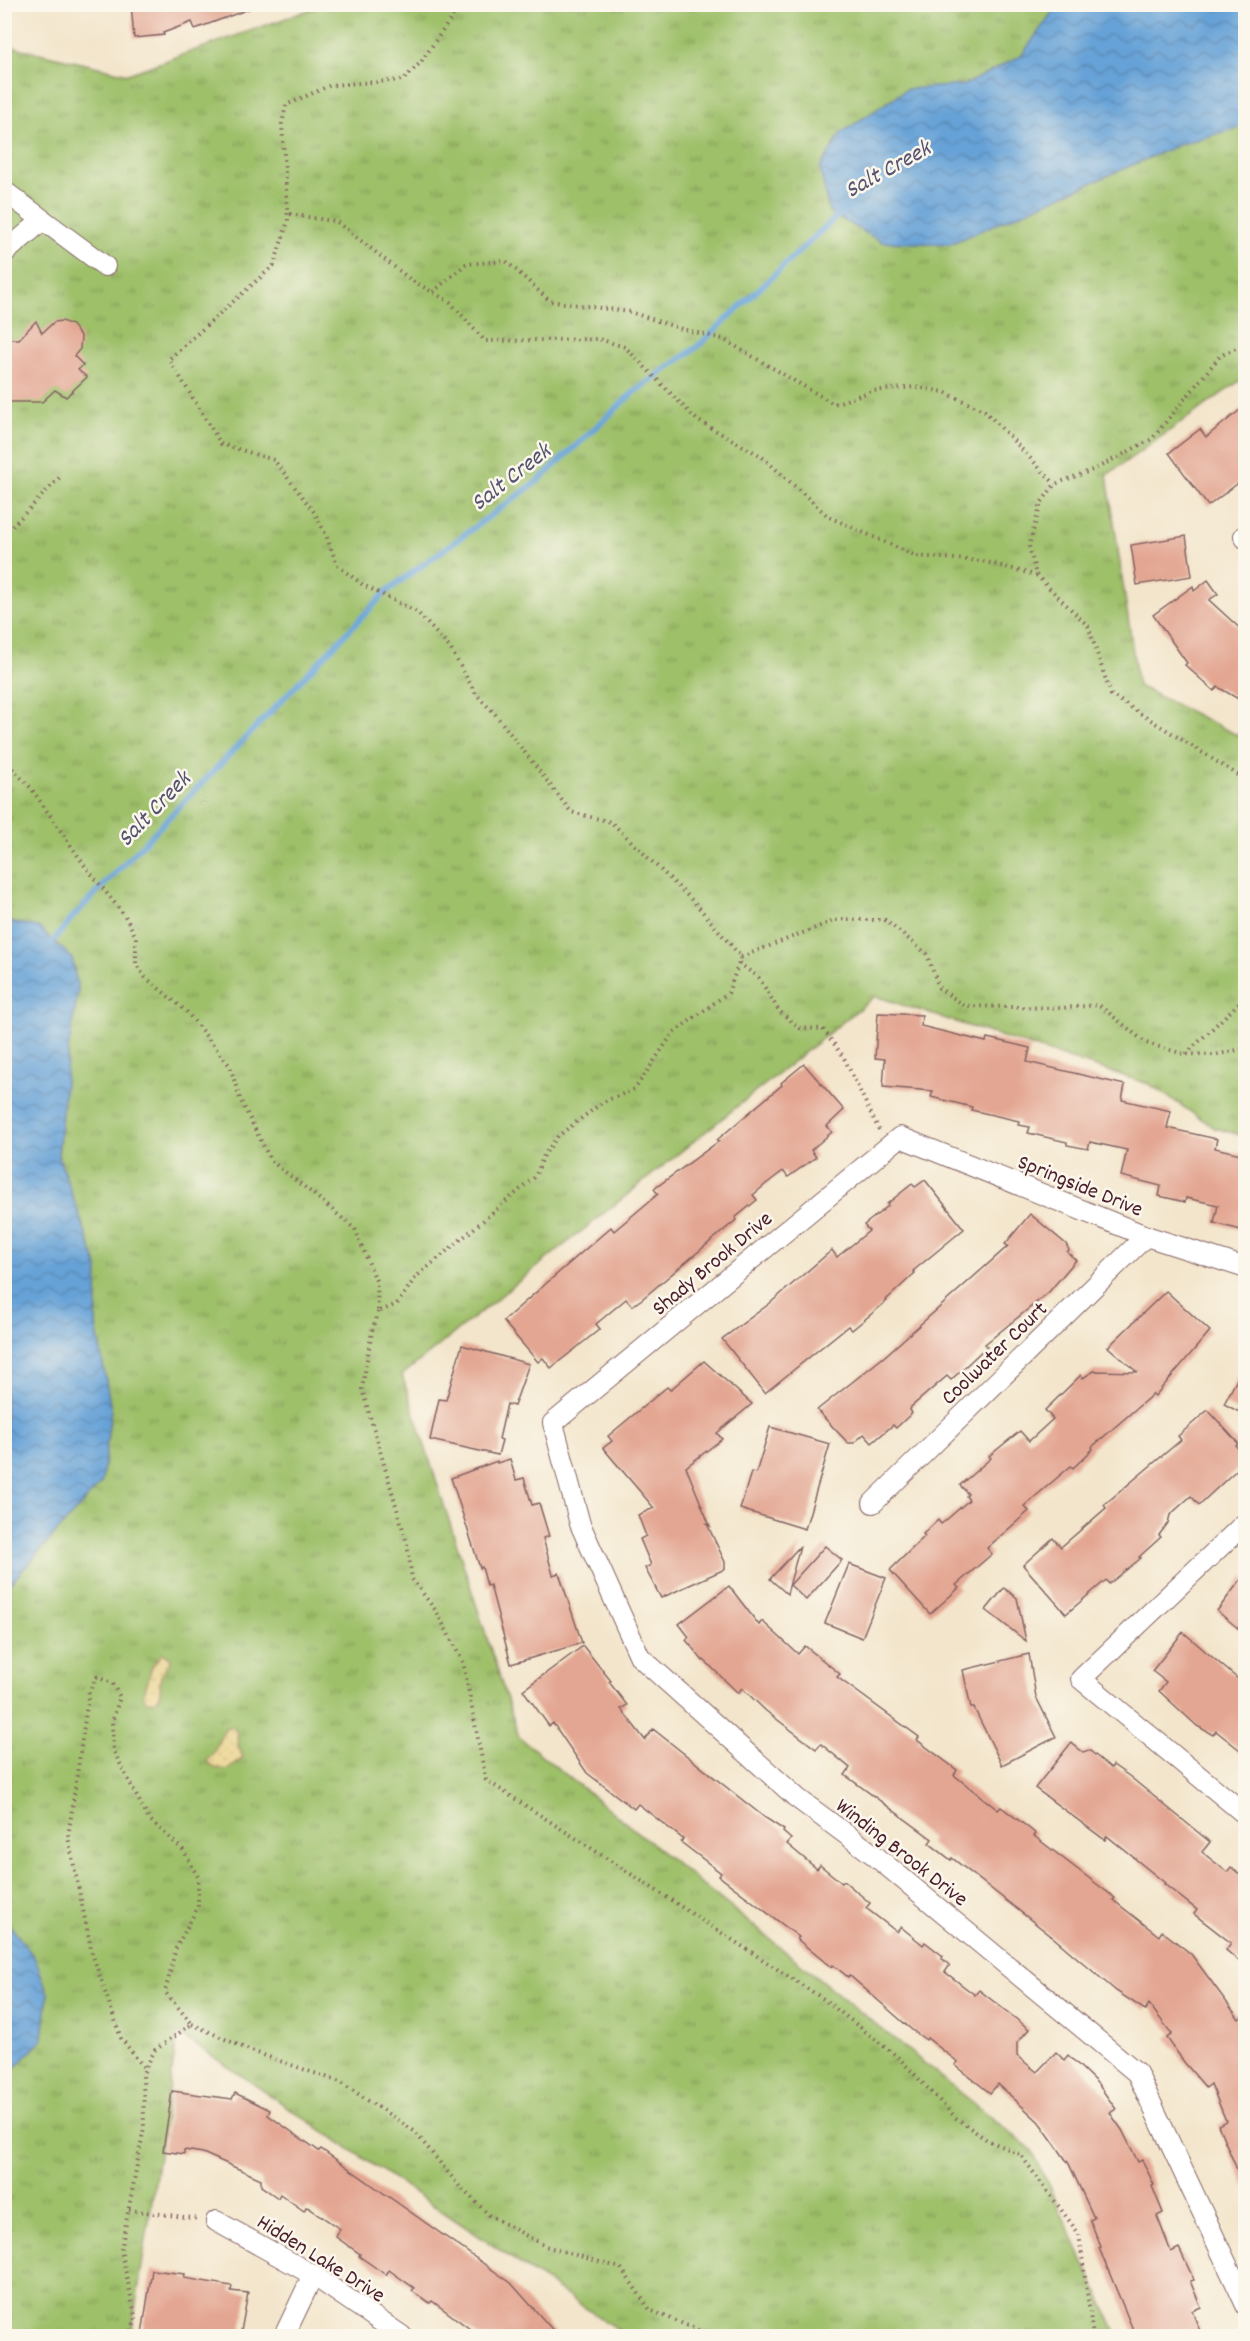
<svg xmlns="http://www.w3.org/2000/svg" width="1250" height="2341" font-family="Dekko,sans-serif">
<defs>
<pattern id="grass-tufts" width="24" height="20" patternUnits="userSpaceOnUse" patternTransform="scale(1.5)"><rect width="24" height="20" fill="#9ec069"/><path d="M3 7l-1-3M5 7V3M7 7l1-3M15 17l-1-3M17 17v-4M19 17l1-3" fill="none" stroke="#839b57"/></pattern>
<pattern id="sand-dots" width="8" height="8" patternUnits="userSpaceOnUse" patternTransform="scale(1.5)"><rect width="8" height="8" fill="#eeda9e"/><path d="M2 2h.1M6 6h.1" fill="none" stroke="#cebb88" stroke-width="1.8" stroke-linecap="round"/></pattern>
<pattern id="water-waves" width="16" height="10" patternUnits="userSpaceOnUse" patternTransform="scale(1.5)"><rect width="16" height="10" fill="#66a2d7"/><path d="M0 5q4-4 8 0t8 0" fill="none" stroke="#5683af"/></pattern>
</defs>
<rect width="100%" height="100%" fill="#fbf7ec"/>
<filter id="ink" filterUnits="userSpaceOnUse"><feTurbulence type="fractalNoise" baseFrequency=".0167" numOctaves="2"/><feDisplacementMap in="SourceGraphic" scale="12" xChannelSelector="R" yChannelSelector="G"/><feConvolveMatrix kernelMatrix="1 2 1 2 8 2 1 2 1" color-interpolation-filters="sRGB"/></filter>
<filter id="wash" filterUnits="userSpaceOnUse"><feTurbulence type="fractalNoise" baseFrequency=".008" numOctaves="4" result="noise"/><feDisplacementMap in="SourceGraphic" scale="24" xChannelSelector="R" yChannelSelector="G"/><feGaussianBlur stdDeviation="1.35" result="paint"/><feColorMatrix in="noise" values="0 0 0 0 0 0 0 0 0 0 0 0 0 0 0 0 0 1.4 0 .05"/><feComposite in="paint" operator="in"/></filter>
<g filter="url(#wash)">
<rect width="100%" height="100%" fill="#f3e5cb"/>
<!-- grass -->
<path fill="url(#grass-tufts)" stroke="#74704a" stroke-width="1.5" d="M323,5H1245V377L1107,475L1138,686L1245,739V1136L1215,1128L1149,1084L875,996L402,1375L519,1737L1032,2150L1118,2336H627L178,2033L131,2336H5V45L128,74Z"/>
<!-- sand -->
<g fill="url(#sand-dots)" stroke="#9c7c64" stroke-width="1.5">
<path d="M163,1653L171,1659C169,1665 163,1670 161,1676C158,1688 166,1703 147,1701L143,1697L152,1666Z"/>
<path d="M227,1727H233L237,1733L238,1745L243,1758L226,1770L215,1768L208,1763V1759C220,1748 217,1737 227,1727Z"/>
</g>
<!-- water -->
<g fill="url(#water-waves)" stroke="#586081" stroke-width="1.5">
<path d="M1056,5H1245V126L1181,144L950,244L882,242L829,212L820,168L841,133L907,89L964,85L1021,56L1054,10Z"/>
<path d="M5,921L38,927L72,958L78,990L68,1052L58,1155L98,1268L96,1325L111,1409L102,1482L9,1585V1645L5,1767Z"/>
<path d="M5,1919L35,1958L48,1993L43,2039L5,2078Z"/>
</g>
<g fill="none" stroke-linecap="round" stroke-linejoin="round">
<!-- stream -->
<path stroke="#66a2d7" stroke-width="6" d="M48,947L71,919L387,591L538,481L634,392L697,347L836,217L843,213"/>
</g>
<g id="blocks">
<!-- building -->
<g fill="#e3a692">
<path d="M131,4H257V6L195,29L192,22L163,33L164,35L134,38Z"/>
<path d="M36,321L42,333L54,322L62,321L72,325L81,337L80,349L74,356L83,365L78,370L87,377L66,397L55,390L42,402H4V339H19Z"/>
<path d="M1245,406V478L1208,506L1169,453L1200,429L1206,437Z"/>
<path d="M1186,536L1192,576L1137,585L1131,545Z"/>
<path d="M1208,580L1218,594L1209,600L1245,633V703L1218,687L1214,691L1185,665L1187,663L1153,615L1193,586L1194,591Z"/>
<path d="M878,1013L922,1015L921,1026L986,1042L987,1038L1030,1048L1027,1062L1125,1085L1122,1100L1171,1111L1167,1128L1217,1139L1215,1148L1245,1155V1231L1214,1223L1218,1205L1186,1198L1185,1202L1159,1196L1161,1186L1121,1176L1127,1150L1090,1142L1088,1149L1067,1145V1142L1028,1133L1030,1127L1018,1125L1019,1121L971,1110L972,1107L931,1097L933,1091L883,1087L885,1059L875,1058Z"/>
<path d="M804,1064L844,1110L827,1126L832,1132L811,1150L816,1157L788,1177L783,1171L766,1184L753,1195L757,1200L735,1218L736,1220L642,1299L632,1306L626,1299L596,1324L600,1329L551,1368L543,1358L538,1362L503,1321L611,1227L614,1231L658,1194L654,1189L719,1141L717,1140L782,1085L781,1083Z"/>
<path d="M925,1180L964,1229L913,1271L915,1273L886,1300L887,1301L852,1330L848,1326L765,1393L722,1339L769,1304L832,1250L837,1257L869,1231L864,1225L888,1206L887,1204L912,1184L915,1187Z"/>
<path d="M1030,1214L1066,1244L1069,1250L1067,1252L1076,1260L1048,1293L985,1344L987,1346L951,1380L947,1376L911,1407L910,1410L912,1413L896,1428L893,1425L872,1443L864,1434L854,1443H848L817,1410L885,1356L1008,1246L1005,1244Z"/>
<path d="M1166,1291L1210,1331L1155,1396L1153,1394L1092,1447L1093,1449L1073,1468L1071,1466L1024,1506L1029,1511L987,1548L992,1554L956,1585L959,1588L930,1614L890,1570L925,1536L923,1534L938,1520L941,1524L945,1521L969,1500L966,1496L968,1494L960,1485L991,1458L989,1456L1020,1431L1029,1441L1053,1419L1045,1410L1081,1375L1083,1378L1094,1371L1137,1372L1108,1347Z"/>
<path d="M462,1345L529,1364L514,1406L507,1404L499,1439L502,1440L498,1455L430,1440L439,1399L446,1400Z"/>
<path d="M704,1361L752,1404L717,1433L722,1439L686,1467L710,1526L707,1524L725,1562V1569L661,1598L645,1568L651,1565L640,1539L646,1536L638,1515L654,1508L603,1448L612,1441L608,1436L667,1387L670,1390Z"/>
<path d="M1245,1364V1415L1224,1404Z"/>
<path d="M1208,1410L1238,1443L1236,1446L1240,1451L1238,1453L1245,1462L1199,1505L1191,1496L1170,1515L1168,1523L1159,1535L1161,1537L1139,1557L1141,1558L1109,1584L1106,1580L1066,1614L1023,1565L1053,1538L1061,1547L1106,1508L1104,1505L1181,1440L1178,1436Z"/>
<path d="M770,1427L830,1444L805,1529L740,1509L751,1472L756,1473Z"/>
<path d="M510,1459L516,1480L524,1478L532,1505L539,1503L549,1536L543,1538L553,1575L559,1573L582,1643L511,1664L490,1585L487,1586L482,1567L480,1568L451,1478L497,1461V1463Z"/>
<path d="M800,1546L787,1594L770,1579Z"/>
<path d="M825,1546L842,1560L806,1600L790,1585Z"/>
<path d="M849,1564L886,1578L862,1638L825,1623Z"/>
<path d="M1245,1574V1634L1217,1611Z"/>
<path d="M729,1586L759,1625L762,1621L798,1654L805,1646L840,1674L837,1677L919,1737L917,1740L957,1770L954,1775L998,1810L1001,1807L1025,1825L1036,1834L1034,1836L1115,1898L1113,1900L1159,1936L1162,1931L1191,1954L1239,2019L1245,2014V2188L1218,2125L1226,2121L1211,2084L1206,2088L1184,2062L1167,2038L1172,2034L1149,2004L1145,2010L1116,1991L1055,1939L952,1858L951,1860L929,1843L932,1839L845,1775L850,1768L821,1744L816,1749L766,1711L742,1688L738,1693L704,1660L703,1661L686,1640L689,1637L679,1624Z"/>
<path d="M1004,1588L1017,1598L1026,1641L986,1610Z"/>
<path d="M1183,1632L1245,1685V1754L1216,1731L1213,1735L1197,1726L1159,1691L1166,1682L1152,1671Z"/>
<path d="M583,1646L611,1681L609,1682L627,1705L621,1709L645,1740L653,1729L764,1817L784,1830L783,1832L791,1839L787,1844L817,1869L820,1865L842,1883L844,1881L870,1903L866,1908L897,1932L901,1927L923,1945L925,1942L943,1956L942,1959L950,1965L945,1972L975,1995L979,1990L1029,2029L1017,2043V2056L1037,2072L1056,2052L1064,2060L1068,2055L1098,2084L1116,2109L1110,2113L1122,2130L1138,2162L1142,2160L1154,2185L1152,2186L1163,2213L1157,2216L1171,2252L1179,2248L1194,2280L1190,2281L1201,2307L1192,2311L1200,2331L1187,2337H1136L1099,2248L1101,2247L1090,2220L1094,2218L1069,2164L1039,2122L998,2084L990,2093L955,2065L958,2062L927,2038L926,2040L912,2030L849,1975L848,1977L833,1965L831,1967L797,1939L799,1937L719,1876L721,1873L682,1843L681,1842L683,1839L638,1804L634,1809L587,1773L553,1723L549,1726L523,1690Z"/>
<path d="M1029,1654L1036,1697L1056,1737L1002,1765L974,1708H971L963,1670Z"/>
<path d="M1071,1743L1083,1752L1089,1750L1111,1768L1113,1765L1129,1776L1210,1842L1202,1852L1227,1872L1231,1867L1245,1879V1966L1226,1950L1231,1943L1194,1914L1197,1910L1164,1884L1165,1883L1107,1836L1105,1840L1035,1788Z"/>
<path d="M172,2091L232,2099L235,2093L270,2110L268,2115L319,2151L321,2149L511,2283L559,2337H481L432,2301L430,2303L412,2291L414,2288L389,2270L386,2275L359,2256L360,2254L336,2237L340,2229L309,2208L306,2207L304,2211L280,2194L278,2198L261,2186V2179L203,2153L184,2150V2154L163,2151Z"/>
<path d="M152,2270L185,2274L184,2278L232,2286L231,2291L248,2293L240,2337H162L142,2334Z"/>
</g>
</g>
</g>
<g filter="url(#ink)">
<use href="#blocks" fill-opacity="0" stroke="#856463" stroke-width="1.5"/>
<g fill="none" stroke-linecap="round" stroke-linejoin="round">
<!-- minor casing -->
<g stroke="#856463" stroke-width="22">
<g id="minor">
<path d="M4,191L105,266"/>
<path d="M4,253L43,220"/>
<path d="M1246,535L1244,536L1246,539"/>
<path d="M1246,1268L1146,1236L900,1137L553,1423L580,1524L640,1657L797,1798L874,1855L1137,2073L1246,2305"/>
<path d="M873,1503L1146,1236"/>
<path d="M1246,1522L1081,1679L1246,1815"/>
<path d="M216,2221L313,2275L402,2336"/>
<path d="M284,2336L313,2275"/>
</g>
</g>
<!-- path -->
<g stroke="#856463" stroke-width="4" stroke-dasharray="1.5 4.5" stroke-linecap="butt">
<path d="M290,214L337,222L411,280L450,302L485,341L599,339L625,347L697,420L761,456L829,517L916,556L982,561L1036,575"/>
<path d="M433,292L466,264L506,261L550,301L630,312L682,329L723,339L834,404L872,391L916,387L944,392L985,411L1055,484"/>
<path d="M1246,343L1220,356L1152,439L1095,469L1055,484L1041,503L1029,546L1036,575L1088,626L1111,695L1246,780"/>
<path d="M4,535L60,477"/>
<path d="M4,760L31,788L85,866L125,916L136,937V964L145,977L186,1011L230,1066L240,1099L271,1161L311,1192L355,1229L377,1283L378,1312L397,1304L416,1277L535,1177L544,1155L558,1136L603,1102L635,1089L673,1033L728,993L741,957L695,903L611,822L571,812L495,714L476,694L450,648L417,612L363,585L337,565L326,535L314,512L274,460L221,444L169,359L274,265L288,221L282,124L286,105L331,85L403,80L421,62L461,4"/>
<path d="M741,957L836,920H885L927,954L939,988L965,1006L1061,1008L1099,1005L1146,1043L1184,1054L1215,1055L1246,1048"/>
<path d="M739,963L759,978L779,1011L800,1028L823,1029L843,1056L879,1130"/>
<path d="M1186,1054L1246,996"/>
<path d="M378,1312L372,1331L362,1389L407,1543L412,1579L436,1611L463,1662L486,1780L825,2000L899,2058L956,2118L987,2140L1020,2154L1079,2234L1093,2336"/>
<path d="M192,2024L249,2050L340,2082L414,2131L460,2187L489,2215L545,2246L621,2268L650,2310L698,2330L706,2336"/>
<path d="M129,2210L200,2219"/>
<path d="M128,2336L136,2320L121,2250L144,2127L143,2073L155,2050L192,2024L165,1992L176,1948L198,1907V1877L183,1850L148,1818L113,1750L112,1722L120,1697L112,1683L97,1677L89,1691L68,1837L92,1953L121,2038L145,2069"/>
</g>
<!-- minor -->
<use href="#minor" stroke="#fff" stroke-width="20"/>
</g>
</g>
<g text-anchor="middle" stroke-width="5" stroke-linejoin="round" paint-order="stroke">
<!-- street labels -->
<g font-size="22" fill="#4a1f2b" stroke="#fbf7ec">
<text transform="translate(1081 1184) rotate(22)" y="8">Springside Drive</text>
<text transform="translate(711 1262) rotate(-40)" y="8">Shady Brook Drive</text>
<text transform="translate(993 1352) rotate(-44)" y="8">Coolwater Court</text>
<text transform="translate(903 1851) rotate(38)" y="8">Winding Brook Drive</text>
<text transform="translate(322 2257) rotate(32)" y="8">Hidden Lake Drive</text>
</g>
<!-- water labels -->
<g font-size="24" font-style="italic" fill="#555370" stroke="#fbf7ec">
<text transform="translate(887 168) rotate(-29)" y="8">Salt Creek</text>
<text transform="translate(510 476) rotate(-38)" y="8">Salt Creek</text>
<text transform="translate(153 808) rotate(-46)" y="8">Salt Creek</text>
</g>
</g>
<!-- margin -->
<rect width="1250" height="2341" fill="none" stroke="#fbf7ec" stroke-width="24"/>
</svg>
